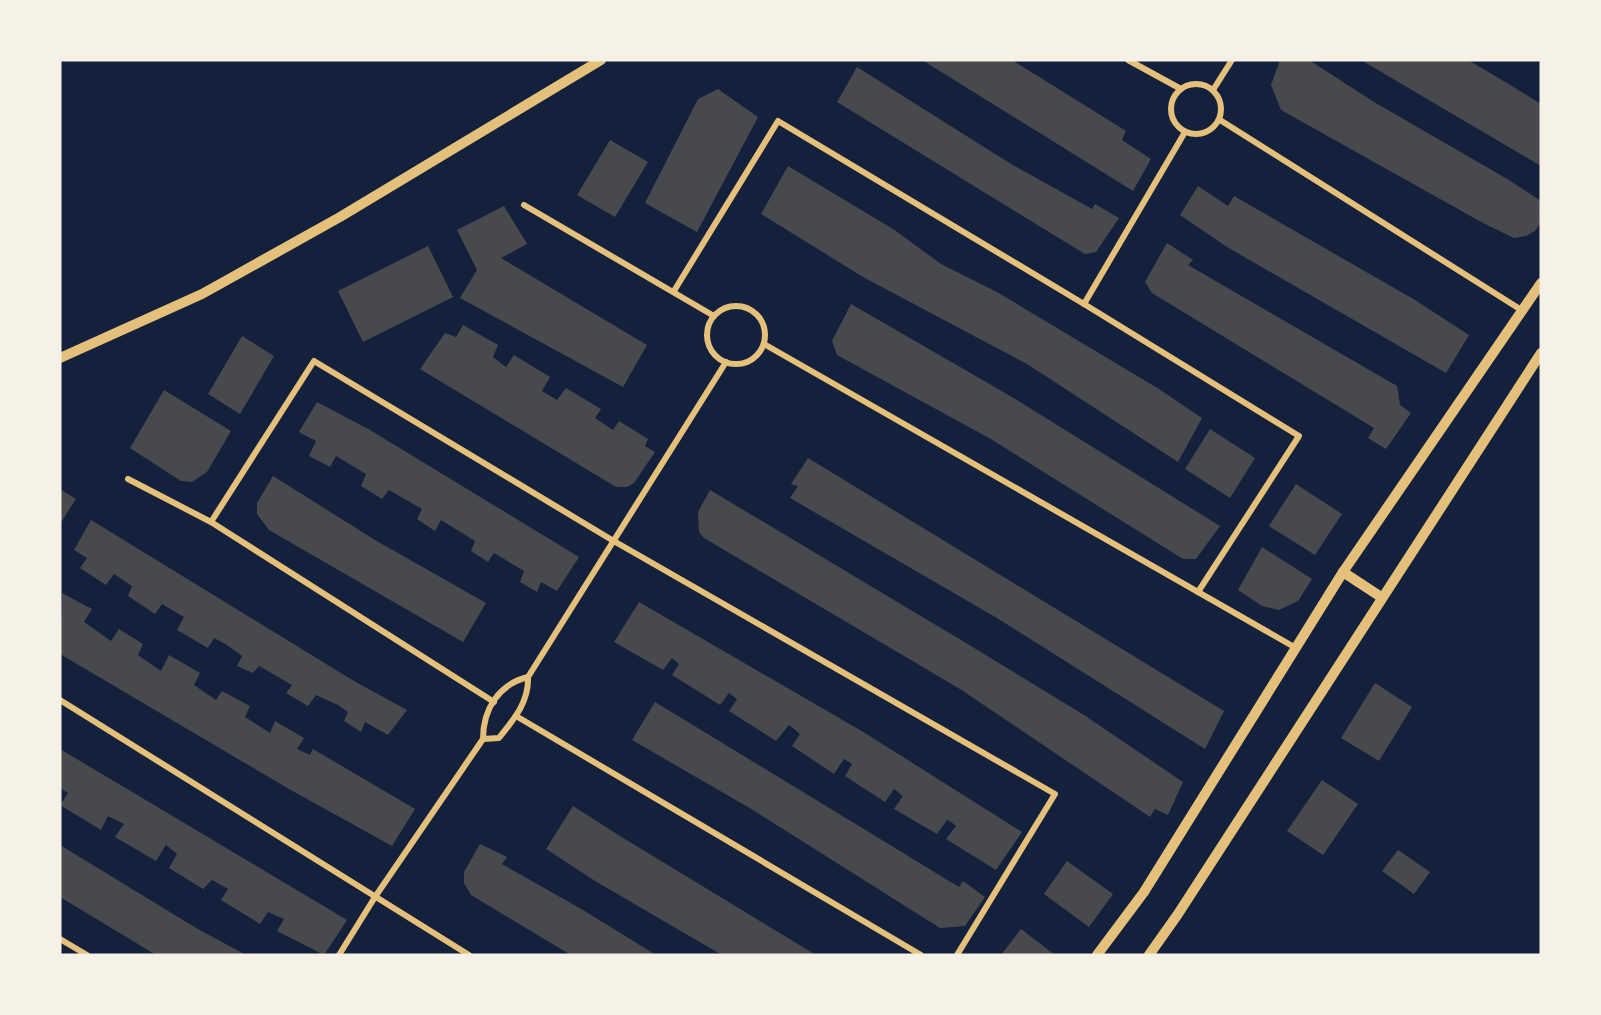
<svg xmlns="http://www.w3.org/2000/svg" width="1601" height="1015" font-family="'Asap Condensed',sans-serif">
<rect width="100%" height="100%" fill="#14213d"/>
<!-- building -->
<g fill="#48494c">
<path d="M922,60H1012L1126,131L1122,140L1151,159L1133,191Z"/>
<path d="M1280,60H1309L1374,102L1509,180L1541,201V222L1535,231L1526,236L1514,238L1483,223L1281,110L1271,85Z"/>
<path d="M1361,60H1468L1507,83L1541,104V166Z"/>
<path d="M857,67L1011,164L1092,209L1095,204L1119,218L1096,252L1085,254L837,102Z"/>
<path d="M718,89L758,117L697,232L645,203L698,99Z"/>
<path d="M610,140L648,162L615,217L577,195Z"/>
<path d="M788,166L893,229L941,264L997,292L1159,389L1202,418L1178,462L1027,364L863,277L761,214Z"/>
<path d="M1198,186L1228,206L1234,196L1415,300L1469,335L1446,373L1227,247L1180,215Z"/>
<path d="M504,206L527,244L501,258L647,345L623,387L460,298L477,270L457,230Z"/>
<path d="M1167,243L1193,260L1188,265L1397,386L1400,405L1411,413L1386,449L1368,438L1374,428L1152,293L1145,282Z"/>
<path d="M428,246L453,297L363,342L338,291Z"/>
<path d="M851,304L1012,397L1220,526L1196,559H1183L989,438L837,355L832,341Z"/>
<path d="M463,325L498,345L493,357L506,367L514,355L550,377L542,391L557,400L566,388L601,409L595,418L613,430L619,421L648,439L645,446L655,452L634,483L627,487H616L420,369L445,333L456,337Z"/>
<path d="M242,336L274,356L240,414L208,394Z"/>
<path d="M164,390L231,431L207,472L192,482L181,481L130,448Z"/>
<path d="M317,402L370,430L579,557L557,591L541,582L537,592L520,582L524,571L494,553L488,562L471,551L475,541L441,520L435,531L417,519L422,509L389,490L382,499L361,486L366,474L336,456L330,467L309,456L316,441L299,432Z"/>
<path d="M1210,429L1255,458L1230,498L1185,469Z"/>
<path d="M808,458L1224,711L1205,749L997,618L790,498L798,486L791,484Z"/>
<path d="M273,476L375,540L486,603L463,642L269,530L257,514V503Z"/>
<path d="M1296,484L1342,514L1315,555L1269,526Z"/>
<path d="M60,489L76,499L60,524Z"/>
<path d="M710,490L981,652L1084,715L1183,782L1168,815L1155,809L1150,817L960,689L704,538L699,532L698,512Z"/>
<path d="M91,520L354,681L407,710L388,735L365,722L361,732L344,721L348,712L338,705L316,695L308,706L286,693L292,685L259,666L253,673L237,666L242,656L227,645L214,638L208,648L177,630L184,617L162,604L155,614L128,596L132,586L114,574L106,585L80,568L87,558L74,550Z"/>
<path d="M1262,547L1312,579L1298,601L1279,610L1262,606L1238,590Z"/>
<path d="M62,593L92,609L84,622L111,641L119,629L143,644L138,655L161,671L169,655L200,673L194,685L216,700L222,691L250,706L245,717L270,733L275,721L304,738L297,749L310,755L313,749L415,809L392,846L289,789L60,654Z"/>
<path d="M639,602L865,733L1022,832L996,870L946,839L956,826L951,822L947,820L937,834L894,809L903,796L894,789L885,802L845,776L852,764L844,759L834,774L792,746L800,734L789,725L776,741L729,711L737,699L729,693L720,705L672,675L679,664L672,658L663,670L614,642Z"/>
<path d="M1375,683L1412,707L1379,761L1341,738Z"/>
<path d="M655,702L959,887L963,881L985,897L965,926L940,928L753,810L632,740Z"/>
<path d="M60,749L347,920L324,955L277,931L284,919L268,912L260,924L221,900L228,889L212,880L203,889L169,868L177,854L166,845L156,861L115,837L124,824L108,816L101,830L60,805L68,793L60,788Z"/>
<path d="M1322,780L1358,804L1323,855L1287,831Z"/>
<path d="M573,806L620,836L816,955H722L595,881L546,849Z"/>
<path d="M480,844L507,857L502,864L583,910L656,955H571L471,895L464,883V872Z"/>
<path d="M60,845L196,928L246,955H156L60,897Z"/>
<path d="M1398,850L1430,872L1414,894L1382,871Z"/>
<path d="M1067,861L1113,894L1089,927L1044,894Z"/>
<path d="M1021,929L1055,955H1001Z"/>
</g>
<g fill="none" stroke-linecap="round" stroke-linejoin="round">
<!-- minor -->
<g stroke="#e5c07b" stroke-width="6">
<path d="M1128,60L1181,89"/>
<circle cx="1196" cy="109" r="25"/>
<path d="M1213,90L1232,60"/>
<path d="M1220,120L1523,311"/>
<path d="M524,205L714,316"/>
<path d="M674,291L778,121L1084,304L1299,436L1198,592"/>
<path d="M1084,304L1185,132"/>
<circle cx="736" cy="335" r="29"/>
<path d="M764,344L1296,648"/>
<path d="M128,479L211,522L494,702"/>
<path d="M211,522L314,361L612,540L1055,794L957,955"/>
<path d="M528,677L726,362"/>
<path d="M528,677C529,702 514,719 499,738L483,739C483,709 499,684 528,677Z"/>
<path d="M60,700L469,955"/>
<path d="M516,716L921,955"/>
<path d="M60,939L87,955"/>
<path d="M339,955L375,897L483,739"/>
</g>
<!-- tertiary -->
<g stroke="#e5c07b" stroke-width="10">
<path d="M60,358L202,294L340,217L601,60"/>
<path d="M1343,572L1381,597"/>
<path d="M1097,955L1144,892L1343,572L1541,283"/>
<path d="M1149,955L1178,914L1541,353"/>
</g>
</g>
<!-- border -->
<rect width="1601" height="1015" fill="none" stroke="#f6f1e7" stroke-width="123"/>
</svg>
